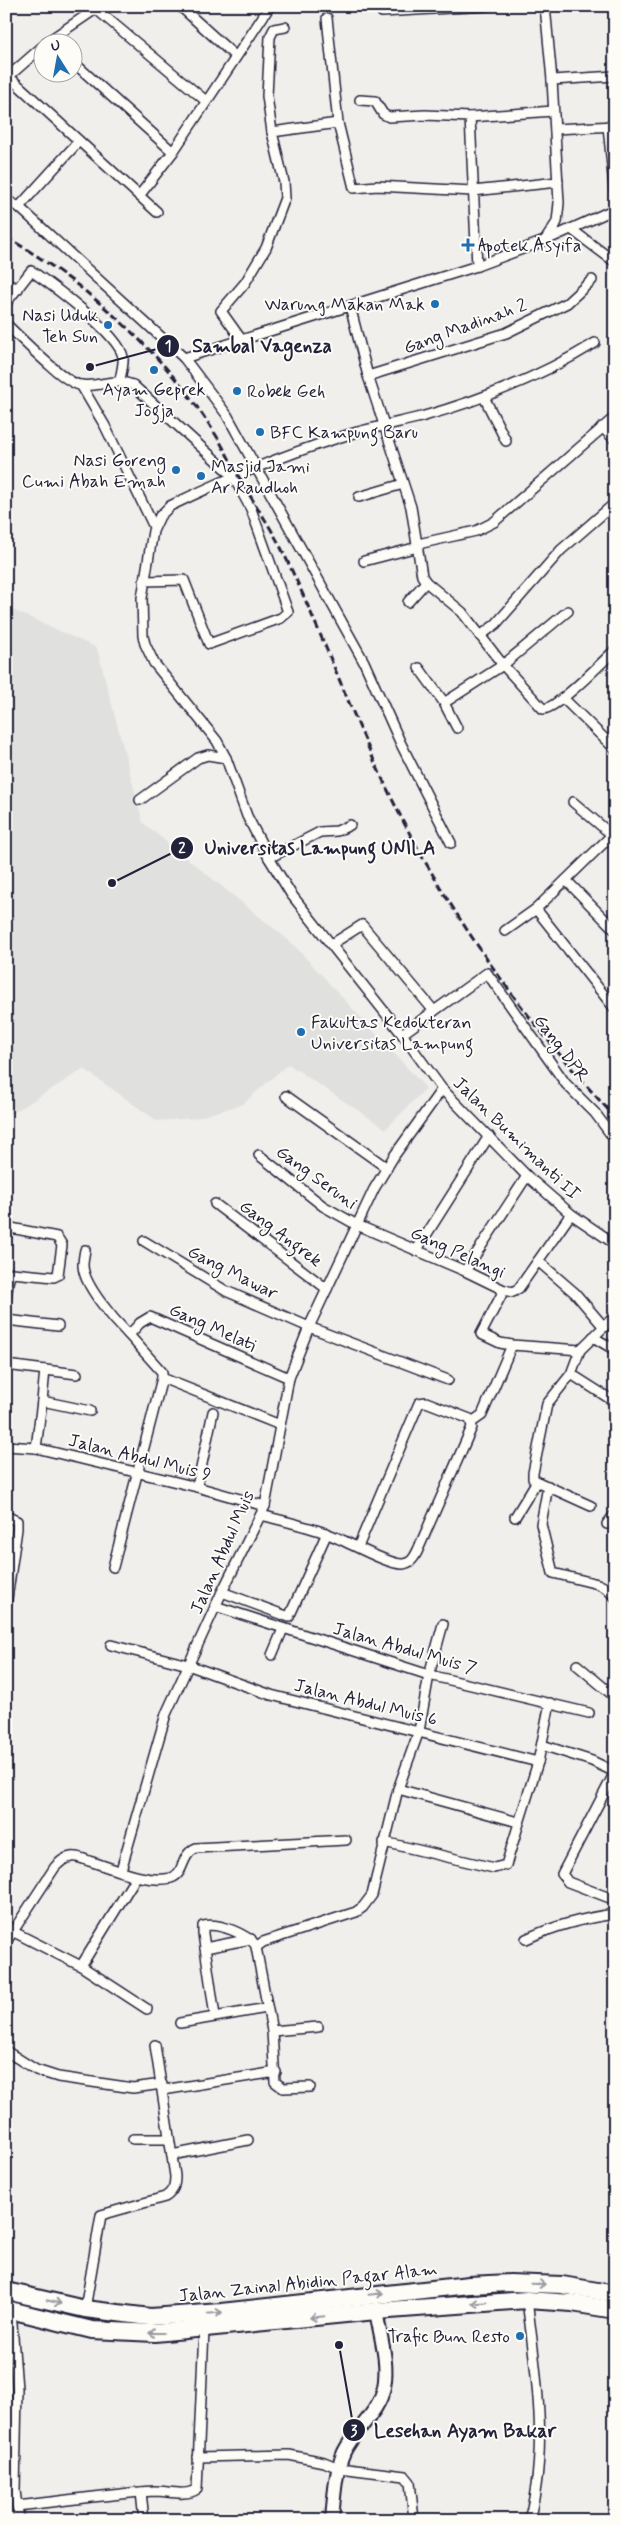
<svg xmlns="http://www.w3.org/2000/svg" width="621" height="2526" font-family="Mynerve,sans-serif">
<rect width="100%" height="100%" fill="#f0efec"/>
<filter id="ink" filterUnits="userSpaceOnUse"><feTurbulence type="fractalNoise" baseFrequency=".02" numOctaves="2"/><feDisplacementMap in="SourceGraphic" scale="10" xChannelSelector="R" yChannelSelector="G"/><feConvolveMatrix kernelMatrix="1 2 1 2 8 2 1 2 1" color-interpolation-filters="sRGB"/></filter>
<g filter="url(#ink)">
<!-- built -->
<path fill="#e0e0df" d="M6,607L97,648L143,823L292,943L426,1088L386,1129L288,1064L243,1104L196,1118L157,1121L84,1069L6,1117Z"/>
<g fill="none" stroke-linecap="round" stroke-linejoin="round">
<!-- street casing -->
<g stroke="#22223b" stroke-width="12">
<g id="street">
<path d="M180,6L235,56"/>
<path d="M545,6L552,80L559,203L557,222L546,239"/>
<path d="M96,9L206,101"/>
<path d="M382,12L486,6"/>
<path d="M327,18L338,123"/>
<path d="M47,42L100,6"/>
<path d="M72,61L173,152"/>
<path d="M6,74L157,212"/>
<path d="M9,76L42,47"/>
<path d="M552,80L615,76"/>
<path d="M360,100L375,101L383,114L389,117L425,115L470,117L477,266"/>
<path d="M470,117L553,111"/>
<path d="M608,126L615,197"/>
<path d="M555,129L615,126"/>
<path d="M272,132L267,96L270,37L274,29L285,27"/>
<path d="M139,196L173,152L270,6"/>
<path d="M6,200L19,207L184,358L227,415L364,662L401,744L451,843"/>
<path d="M19,207L79,141"/>
<path d="M571,229L615,262"/>
<path d="M6,283L18,289"/>
<path d="M6,303L31,271L33,272C53,286 119,334 123,357C124,364 121,373 120,380"/>
<path d="M350,306L368,376L411,507L422,576L426,582L462,612L503,665L543,709C557,709 603,661 615,650"/>
<path d="M6,324C20,337 64,383 80,385C100,388 112,377 133,385L233,476L251,509L288,612L281,618L209,644L184,580L144,581"/>
<path d="M241,339L221,311L245,283L266,248L285,198L284,182L272,132L338,123L354,188L377,186L473,191L558,182"/>
<path d="M595,343C542,376 481,400 421,417C396,423 371,428 347,435C285,454 228,478 170,506L160,516L153,531L142,598L143,636L145,644L154,663L217,741L226,758L247,816L269,858L291,894L402,1034L442,1089L527,1176L571,1214L615,1244"/>
<path d="M184,358L477,266L544,241L615,209"/>
<path d="M368,376L506,333L567,303L592,280"/>
<path d="M81,385L105,426L154,527"/>
<path d="M484,397L506,441"/>
<path d="M602,427L615,440"/>
<path d="M359,497L403,484"/>
<path d="M418,544L476,531L494,522L615,417"/>
<path d="M364,561L418,547"/>
<path d="M408,602L426,582"/>
<path d="M480,636L496,624L561,550L615,503"/>
<path d="M419,668L443,701H447L503,665L568,611"/>
<path d="M563,698L615,749"/>
<path d="M443,701L457,728"/>
<path d="M140,800L198,758L208,755L226,758"/>
<path d="M573,802L612,835"/>
<path d="M269,858L320,832L337,831L350,825"/>
<path d="M566,880L615,930"/>
<path d="M536,909L615,1009"/>
<path d="M505,931L536,909L615,832"/>
<path d="M332,944L362,925L434,1011"/>
<path d="M402,1034L487,973L566,1084L595,1113L615,1140"/>
<path d="M286,1096L387,1168"/>
<path d="M259,1155L323,1206L357,1225L465,1271L504,1290L513,1292L519,1288L571,1214"/>
<path d="M215,1204L327,1289"/>
<path d="M6,1227L57,1237L62,1245L58,1275L54,1277L12,1273L9,1278L6,1298"/>
<path d="M144,1241L226,1291L309,1327L448,1380"/>
<path d="M85,1250C84,1255 83,1261 83,1266C84,1286 115,1321 129,1335"/>
<path d="M416,1251L489,1136"/>
<path d="M538,1261L575,1293L604,1327"/>
<path d="M465,1271L527,1176"/>
<path d="M504,1290L481,1334L500,1343L512,1345L580,1350"/>
<path d="M6,1320L58,1326"/>
<path d="M593,1337L615,1350"/>
<path d="M6,1365L77,1374"/>
<path d="M571,1374L615,1402"/>
<path d="M162,1378L280,1425"/>
<path d="M42,1401L45,1370"/>
<path d="M472,1422L482,1415L512,1345"/>
<path d="M6,1446L36,1448L197,1487L265,1506"/>
<path d="M36,1448L42,1401L90,1411"/>
<path d="M548,1486L541,1524L553,1573L598,1584L606,1588L615,1597"/>
<path d="M197,1487L213,1412"/>
<path d="M591,1506L538,1482L533,1479V1473L547,1404L571,1374L580,1350L615,1316"/>
<path d="M261,1515C283,1521 307,1526 328,1534C345,1540 388,1565 403,1564C411,1563 414,1558 417,1552L472,1427L470,1419L426,1402L419,1403L358,1547"/>
<path d="M6,1516L17,1521V1529L6,1606"/>
<path d="M515,1517L537,1481"/>
<path d="M607,1524L615,1514"/>
<path d="M113,1567L162,1378V1372L129,1335L140,1323L150,1317L289,1378"/>
<path d="M222,1592L289,1617L327,1533"/>
<path d="M215,1606L429,1675L589,1713"/>
<path d="M111,1645L188,1665L271,1695L538,1762"/>
<path d="M272,1655L283,1629"/>
<path d="M577,1665L615,1697"/>
<path d="M542,1745L592,1761L615,1772"/>
<path d="M615,1772L562,1874L568,1882L615,1900"/>
<path d="M398,1789L518,1822"/>
<path d="M384,1842L494,1868L506,1865L538,1762L550,1703"/>
<path d="M121,1870L166,1714L222,1592L265,1506L289,1378L309,1327L374,1189L394,1156L442,1089"/>
<path d="M6,1928L81,1966L147,2009"/>
<path d="M526,1939C554,1926 584,1918 615,1914"/>
<path d="M6,1942L55,1867C60,1862 64,1858 71,1857C76,1856 84,1859 89,1861C113,1868 146,1884 171,1878C185,1874 180,1855 196,1848L346,1840"/>
<path d="M205,1948L251,1939"/>
<path d="M81,1966L136,1877"/>
<path d="M215,2016L203,1934V1926C219,1922 246,1934 257,1946"/>
<path d="M180,2023L267,2008"/>
<path d="M272,2031L318,2027"/>
<path d="M6,2051L36,2070L58,2077L133,2088L162,2084"/>
<path d="M310,2087L283,2088L275,2082L272,2031L256,1947L263,1942L356,1912L363,1907L372,1895L398,1789L419,1731L429,1675L443,1624"/>
<path d="M163,2090L276,2072"/>
<path d="M133,2139H169"/>
<path d="M172,2155L248,2140"/>
<path d="M527,2300C536,2374 549,2447 529,2520"/>
<path d="M85,2309L101,2215L165,2197C173,2192 175,2186 175,2176L155,2045"/>
<path d="M11,2310L17,2389L15,2491L19,2520"/>
<path d="M198,2457L289,2455L324,2462L339,2468L405,2476L410,2482L414,2520"/>
<path d="M141,2492L144,2520"/>
<path d="M17,2506C63,2501 109,2494 155,2491C168,2491 186,2497 197,2489L204,2330"/>
</g>
</g>
<!-- secondary casing -->
<g stroke="#22223b" stroke-width="16">
<path id="secondary" d="M332,2520C334,2498 335,2472 344,2452C355,2429 379,2413 384,2387C389,2363 380,2335 376,2311"/>
</g>
<!-- highway casing -->
<g stroke="#22223b" stroke-width="20">
<g id="highway">
<path d="M6,2291L85,2309L150,2317L221,2312L469,2285L510,2283L562,2285L615,2294"/>
<path d="M6,2309L92,2330L155,2333L376,2311L527,2300L572,2303L615,2310"/>
</g>
</g>
<!-- street -->
<use href="#street" stroke="#fdfcf7" stroke-width="9"/>
<!-- secondary -->
<use href="#secondary" stroke="#fdfcf7" stroke-width="12"/>
<!-- highway -->
<use href="#highway" stroke="#fdfcf7" stroke-width="16"/>
<!-- rail -->
<path stroke="#22223b" stroke-width="3" stroke-dasharray="8 4" stroke-linecap="butt" d="M6,237C83,281 164,353 212,429C224,447 233,467 244,486C258,509 274,532 285,556C324,637 354,721 393,801C449,915 528,1024 615,1117"/>
</g>
<!-- one-way arrows -->
<defs><path id="oneway-shaft" d="M-6 0H5M1.5-3L5.5 0L1.5 3" fill="none" stroke-width="1.6" stroke-linecap="round" stroke-linejoin="round" transform="scale(1.25)"/></defs>
<g stroke="#9a9aa2">
<use href="#oneway-shaft" transform="translate(538 2284) rotate(2)"/>
<use href="#oneway-shaft" transform="translate(376 2294) rotate(-6)"/>
<use href="#oneway-shaft" transform="translate(54 2302) rotate(13)"/>
<use href="#oneway-shaft" transform="translate(479 2303) rotate(177)"/>
<use href="#oneway-shaft" transform="translate(215 2313) rotate(-5)"/>
<use href="#oneway-shaft" transform="translate(317 2317) rotate(174)"/>
<use href="#oneway-shaft" transform="translate(156 2333) rotate(180)"/>
</g>
</g>
<!-- markers -->
<g fill="#1f6fb2" stroke="#fdfcf7" stroke-width="2">
<path d="M465.5 237.5h5v5h5v5h-5v5h-5v-5h-5v-5h5z"/>
<circle cx="435" cy="304" r="5"/>
<circle cx="108" cy="325" r="5"/>
<circle cx="154" cy="370" r="5"/>
<circle cx="237" cy="391" r="5"/>
<circle cx="260" cy="432" r="5"/>
<circle cx="176" cy="470" r="5"/>
<circle cx="201" cy="476" r="5"/>
<circle cx="301" cy="1032" r="5"/>
<circle cx="520" cy="2336" r="5"/>
</g>
<g text-anchor="middle" stroke-width="4" stroke-linejoin="round" paint-order="stroke">
<!-- poi labels -->
<g font-size="18" fill="#22223b" stroke="#fdfcf7" text-anchor="start">
<text x="478" y="251">Apotek Asyifa</text>
<text x="425" y="310" text-anchor="end">Warung Makan Mak</text>
<text x="98" y="321" text-anchor="end">Nasi Uduk<tspan x="98" dy="21">Teh Sun</tspan></text>
<text x="154" y="395" text-anchor="middle">Ayam Geprek<tspan x="154" dy="21">Jogja</tspan></text>
<text x="247" y="397">Robek Geh</text>
<text x="270" y="438">BFC Kampung Baru</text>
<text x="166" y="466" text-anchor="end">Nasi Goreng<tspan x="166" dy="21">Cumi Abah Emah</tspan></text>
<text x="211" y="472">Masjid Jami<tspan x="211" dy="21">Ar Raudhoh</tspan></text>
<text x="311" y="1028">Fakultas Kedokteran<tspan x="311" dy="21">Universitas Lampung</tspan></text>
<text x="510" y="2342" text-anchor="end">Trafic Bun Resto</text>
</g>
<!-- street labels -->
<g font-size="18" fill="#22223b" stroke="#fdfcf7">
<text transform="translate(465 326) rotate(-20)" y="6">Gang Madinah 2</text>
<text transform="translate(562 1048) rotate(53)" y="6">Gang DPR</text>
<text transform="translate(517 1138) rotate(44)" y="6">Jalan Bumimanti II</text>
<text transform="translate(317 1177) rotate(36)" y="6">Gang Seruni</text>
<text transform="translate(281 1233) rotate(37)" y="6">Gang Angrek</text>
<text transform="translate(458 1252) rotate(24)" y="6">Gang Pelangi</text>
<text transform="translate(233 1272) rotate(27)" y="6">Gang Mawar</text>
<text transform="translate(213 1327) rotate(24)" y="6">Gang Melati</text>
<text transform="translate(140 1457) rotate(14)" y="6">Jalan Abdul Muis 9</text>
<text transform="translate(222 1552) rotate(-66)" y="6">Jalan Abdul Muis</text>
<text transform="translate(405 1648) rotate(16)" y="6">Jalan Abdul Muis 7</text>
<text transform="translate(366 1702) rotate(14)" y="6">Jalan Abdul Muis 6</text>
<text transform="translate(308 2282) rotate(-6)" y="6">Jalan Zainal Abidin Pagar Alam</text>
</g>
</g>
<!-- callouts -->
<path fill="none" stroke="#22223b" stroke-width="2" d="M90 367L168 346M112 883L182 848M339 2345L354 2430"/>
<g fill="#22223b" stroke="#fdfcf7" stroke-width="2">
<circle cx="90" cy="367" r="5"/>
<circle cx="112" cy="883" r="5"/>
<circle cx="339" cy="2345" r="5"/>
<circle cx="168" cy="346" r="12"/>
<circle cx="182" cy="848" r="12"/>
<circle cx="354" cy="2430" r="12"/>
</g>
<g font-size="15" text-anchor="middle" font-weight="bold" fill="#fff">
<text x="168" y="351">1</text>
<text x="182" y="853">2</text>
<text x="354" y="2436">3</text>
</g>
<g font-size="19" text-anchor="middle" font-weight="bold" fill="#22223b" stroke="#fdfcf7" stroke-width="4" stroke-linejoin="round" paint-order="stroke">
<text x="262" y="352">Sambal Vagenza</text>
<text x="320" y="854">Universitas Lampung UNILA</text>
<text x="465" y="2437">Lesehan Ayam Bakar</text>
</g>
<!-- margin -->
<rect width="621" height="2526" fill="none" stroke="#fdfcf7" stroke-width="25"/>
<rect x="12" y="12" width="596" height="2501" fill="none" stroke="#22223b" stroke-width="2" filter="url(#ink)"/>
<!-- north arrow -->
<g transform="translate(58 58) rotate(349)"><circle r="24" fill="#fdfcf7" stroke="#a5a5ac"/>
<path d="M0-4L9 19L0 12L-9 19Z" fill="#1f6fb2"/>
<text y="-8" font-size="14" font-weight="bold" text-anchor="middle" fill="#22223b">U</text>
</g>
</svg>
